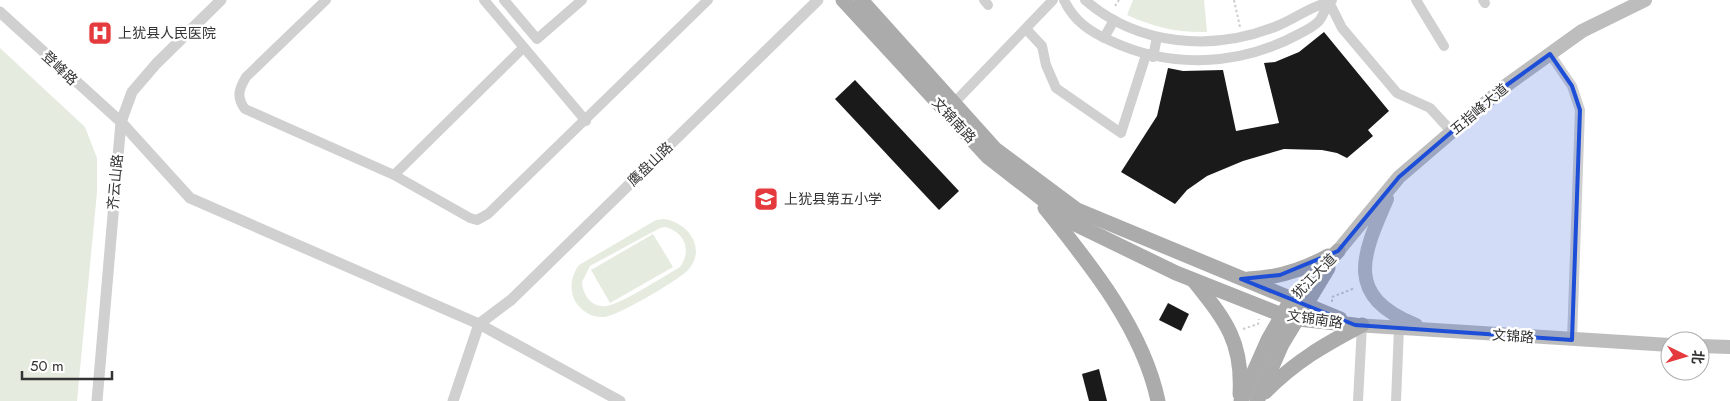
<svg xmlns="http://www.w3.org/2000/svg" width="1730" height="401" font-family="Jost,'Noto Sans SC',sans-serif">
<rect width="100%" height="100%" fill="#fff"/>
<!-- green -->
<g fill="#e5ecdf" fill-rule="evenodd">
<path d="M1133,0H1204L1207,32C1178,33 1153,27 1127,15Z"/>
<path d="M0,48L85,127L97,158V192L77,401H0Z"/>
<path d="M664,219C687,222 707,247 689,269C681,279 616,317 604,317C592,318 581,311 575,301C569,289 571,276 579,265L656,220ZM665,227C685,232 692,251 680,267C666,275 621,304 607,306C592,308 583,296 582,282L590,266L660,228Z"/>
<path d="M653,234L673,267L610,303L591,270Z"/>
</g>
<!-- building -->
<g fill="#1a1a1a">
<path d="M1324,32L1389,111L1368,130L1373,136L1347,158L1337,153L1322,150L1284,149L1243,161L1207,176L1187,190L1175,204L1121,172L1157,116L1168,68L1183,71L1223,70L1236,131L1279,123L1264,63L1275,62L1299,52Z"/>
<path d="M855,80L959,191L939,210L835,99Z"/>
<path d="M1168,303L1189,314L1181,331L1159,320Z"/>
<path d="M1099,369L1107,401H1089L1082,374Z"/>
</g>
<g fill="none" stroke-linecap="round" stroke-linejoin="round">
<!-- path -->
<g stroke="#cdcdcd" stroke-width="2" stroke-dasharray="2.5 2.5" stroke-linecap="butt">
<path d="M1234,0L1240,27"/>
<path d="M1115,6L1119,0"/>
<path d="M1332,302V297L1355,288"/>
<path d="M1243,329L1258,324L1259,319"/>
</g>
<!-- minor -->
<g stroke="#d0d0d0" stroke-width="10">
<path d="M326,0L246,77C239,89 236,97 245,109L394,175L470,218L477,220L488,214L708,0"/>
<path d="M484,0L586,121"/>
<path d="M504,0L537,39L582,0"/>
<path d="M984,0L988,5"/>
<path d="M1064,0C1074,21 1090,32 1111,41C1171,69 1240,66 1299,34C1305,31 1313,27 1318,22C1324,16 1325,6 1332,0"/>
<path d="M1085,0C1138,46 1213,52 1277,26C1297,18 1307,8 1329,2"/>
<path d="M1416,0L1444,46"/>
<path d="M1483,0L1485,3"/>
<path d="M1329,2L1342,28L1397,93L1430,108L1452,132"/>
<path d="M1026,29L1042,46L1046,65L1056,88L1121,133L1146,55"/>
<path d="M1104,38L1114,20"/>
<path d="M1550,54L1572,86L1580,110L1572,340"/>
<path d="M1153,57L1157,37"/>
<path d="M954,103L1053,0"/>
<path d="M394,175L523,48"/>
<path d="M1358,401L1362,325"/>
<path d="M1396,401L1399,328"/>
</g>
<!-- tertiary -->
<g stroke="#d0d0d0" stroke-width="11">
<path d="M0,12L121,122L190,198L479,324L620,401"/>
<path d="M97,401L121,122L132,92L156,64L221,0"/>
<path d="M453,401L479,324L511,300L818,0"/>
</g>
<!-- secondary -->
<g stroke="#bdbdbd" stroke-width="14">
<path d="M1387,199C1362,256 1344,296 1416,325"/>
<path d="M1338,251L1399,177L1504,87L1582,31L1645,0"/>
<path d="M1355,325L1670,345"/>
<path d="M1700,346L1730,347"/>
</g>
<!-- primary -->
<g stroke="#ababab" stroke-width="15">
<path d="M843,0L987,156L1073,223L1176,273L1282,315L1298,319L1355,325"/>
<path d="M861,0L995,149L1077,210L1340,319"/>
<path d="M1045,208C1090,264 1143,329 1158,401"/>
<path d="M1248,279C1277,278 1303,270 1328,256"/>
<path d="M1194,281C1225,320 1243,341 1240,394"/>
<path d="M1265,392C1296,361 1324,345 1362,325"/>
<path d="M1241,401L1268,340L1291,300L1338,251"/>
<path d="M1257,401L1282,344L1328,268"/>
</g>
</g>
<!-- marked area -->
<path fill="#1d4ed8" fill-opacity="0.2" stroke="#1d4ed8" stroke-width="4" stroke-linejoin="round" d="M1550,54L1572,86L1580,110L1572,340L1355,325L1241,279L1280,275L1338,251L1399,177L1504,87Z"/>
<!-- icons -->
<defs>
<g id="hospital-square" transform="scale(1.25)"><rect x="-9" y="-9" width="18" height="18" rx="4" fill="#e43a3e" stroke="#fff"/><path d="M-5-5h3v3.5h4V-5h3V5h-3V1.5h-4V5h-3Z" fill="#fff"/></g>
<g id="school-square" transform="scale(1.25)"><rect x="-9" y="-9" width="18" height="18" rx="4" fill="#e43a3e" stroke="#fff"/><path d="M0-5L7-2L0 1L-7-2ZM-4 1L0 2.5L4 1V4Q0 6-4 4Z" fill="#fff"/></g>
</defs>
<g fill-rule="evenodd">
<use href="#hospital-square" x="100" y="33"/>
<use href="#school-square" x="766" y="199"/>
</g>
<g text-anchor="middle" stroke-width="5" stroke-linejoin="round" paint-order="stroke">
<!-- poi labels -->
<g font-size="14" fill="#333" stroke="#fff" text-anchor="start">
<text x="118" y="38">上犹县人民医院</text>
<text x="784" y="204">上犹县第五小学</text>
</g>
<!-- street labels -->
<g font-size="14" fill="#333" stroke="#fff">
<text transform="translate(60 68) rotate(43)" y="5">登峰路</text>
<text transform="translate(1479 109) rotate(-40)" y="5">五指峰大道</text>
<text transform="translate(954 120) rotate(47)" y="5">文锦南路</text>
<text transform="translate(650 164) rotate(-44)" y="5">鹰盘山路</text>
<text transform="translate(115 182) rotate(-85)" y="5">齐云山路</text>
<text transform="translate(1314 276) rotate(-46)" y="5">犹江大道</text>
<text transform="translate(1315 319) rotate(8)" y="5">文锦南路</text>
<text transform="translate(1513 336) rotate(4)" y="5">文锦路</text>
</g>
</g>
<!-- north arrow -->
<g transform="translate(1685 356) rotate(95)"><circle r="24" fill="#ffffff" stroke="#adadad"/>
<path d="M0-4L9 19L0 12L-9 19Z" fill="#e43a3e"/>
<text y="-8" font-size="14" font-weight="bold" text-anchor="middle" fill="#333333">北</text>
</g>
<!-- scale -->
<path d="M22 371v8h90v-8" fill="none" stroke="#333333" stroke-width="2.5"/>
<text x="30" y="371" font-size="15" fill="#333333" stroke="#ffffff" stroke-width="4" paint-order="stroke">50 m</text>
</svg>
